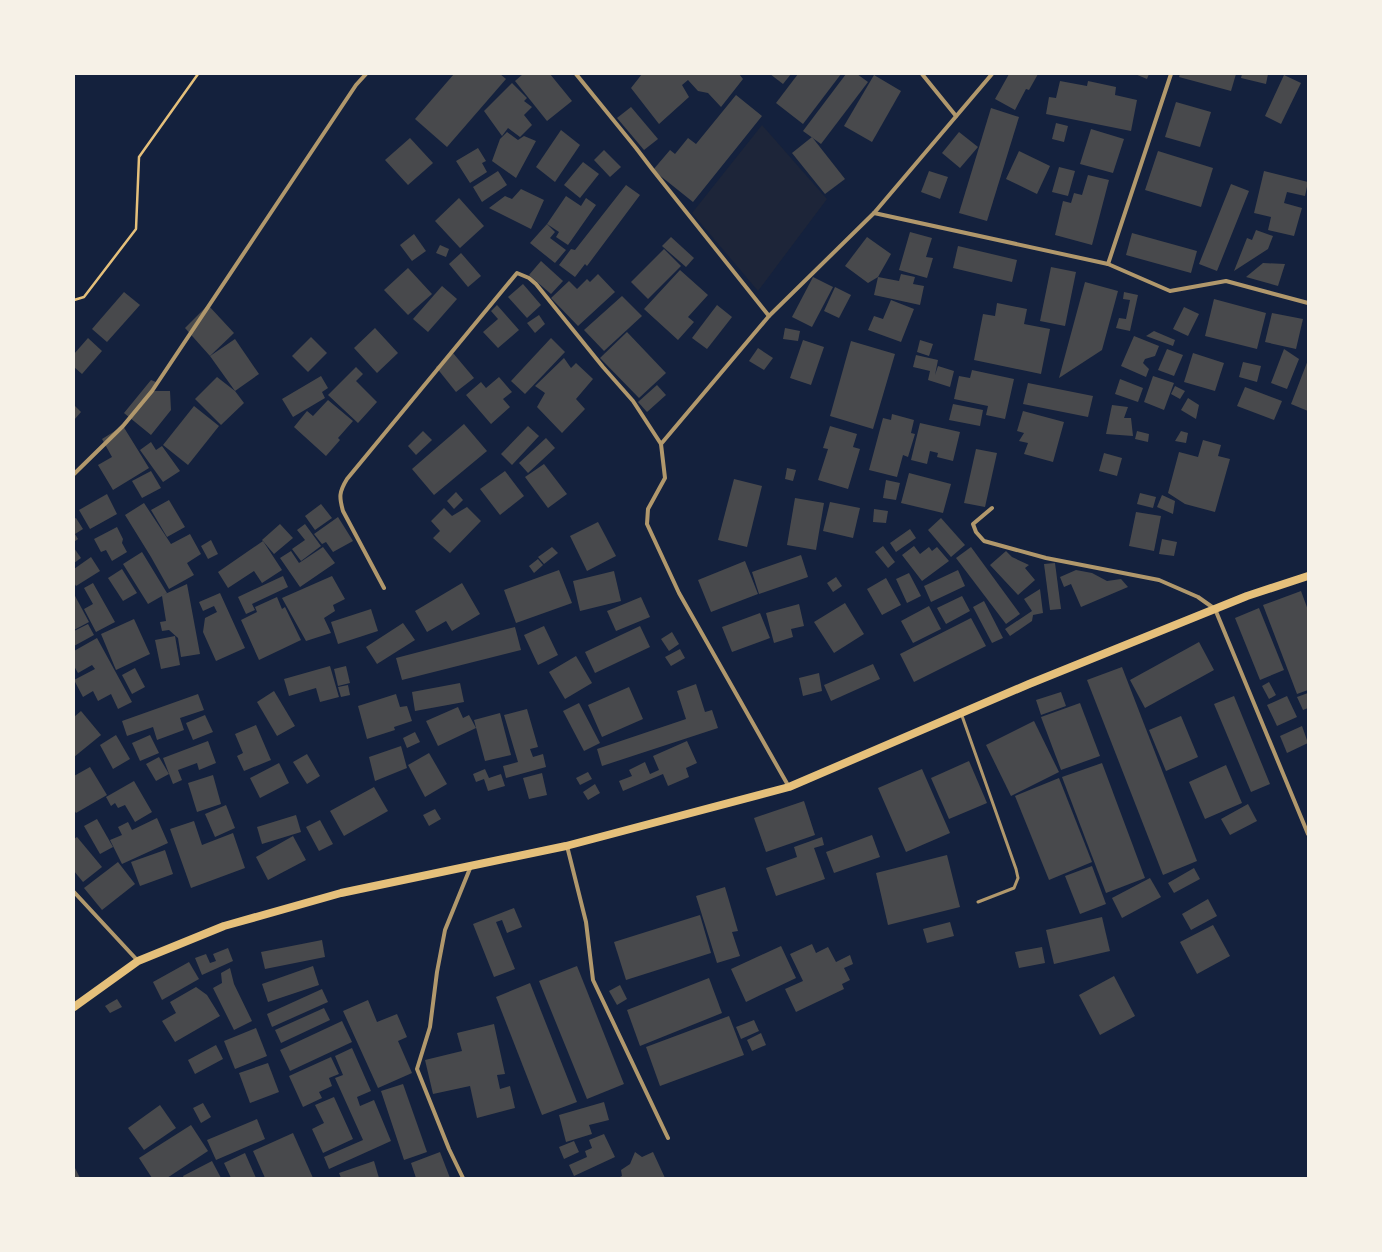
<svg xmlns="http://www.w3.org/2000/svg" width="1382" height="1252" font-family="'Source Sans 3',sans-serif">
<rect width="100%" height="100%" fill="#14213d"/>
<!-- green -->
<path fill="#1d2539" d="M762,125L827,199L758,291L692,213Z"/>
<!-- building -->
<g fill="#48494c">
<path d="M454,74H500L506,79L447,147L415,119Z"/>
<path d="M523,74H550L572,101L547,121L515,81Z"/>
<path d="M642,74H739L743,79L721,107L708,93L698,91L688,80L682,85L689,97L659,124L631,88Z"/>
<path d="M770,74H791L783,84Z"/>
<path d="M798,74H841L803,124L776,103Z"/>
<path d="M846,74H857L868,82L821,144L803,131Z"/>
<path d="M1009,74H1038L1029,90L1026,89L1015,110L995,99Z"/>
<path d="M1135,74H1149L1147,79Z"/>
<path d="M1180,74H1236L1231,91L1179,77Z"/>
<path d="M1242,74H1268L1266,84L1241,78Z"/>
<path d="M874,75L901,91L872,142L844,126Z"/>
<path d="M1284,75L1301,83L1281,124L1265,116Z"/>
<path d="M1060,81L1087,86L1088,81L1116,87L1115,95L1137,100L1131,131L1046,114L1049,97L1056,98Z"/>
<path d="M512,83L527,98L524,101L532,107L524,115L532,125L520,137L508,128L502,136L484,111Z"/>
<path d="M736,95L762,116L693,202L653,170L670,150L675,154L688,138L696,144Z"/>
<path d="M1176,102L1211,112L1200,147L1165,137Z"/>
<path d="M631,107L658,139L644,150L617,118Z"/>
<path d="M991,108L1019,117L987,221L959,213Z"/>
<path d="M1056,123L1068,126L1064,142L1052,139Z"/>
<path d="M1091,129L1124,139L1113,173L1080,164Z"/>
<path d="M561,130L580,145L555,182L536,167Z"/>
<path d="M507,132L518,140L524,136L536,141L516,178L492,161L500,139Z"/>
<path d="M959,132L978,147L960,168L942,153Z"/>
<path d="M812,137L845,179L825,194L792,153Z"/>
<path d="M410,138L433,163L408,185L385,160Z"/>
<path d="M478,148L486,161L482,163L487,172L470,183L456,161Z"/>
<path d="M604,150L621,167L610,177L594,160Z"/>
<path d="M1019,151L1050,166L1037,194L1006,179Z"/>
<path d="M1158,151L1213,168L1201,207L1145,190Z"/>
<path d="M583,162L599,174L580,198L564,185Z"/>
<path d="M1059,167L1075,171L1068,196L1052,192Z"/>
<path d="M498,171L507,185L482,202L473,187Z"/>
<path d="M929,171L948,177L940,199L921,192Z"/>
<path d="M1264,171L1308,182L1305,196L1287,192L1284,203L1302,208L1294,236L1268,230L1271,217L1254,213Z"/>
<path d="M1088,175L1109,180L1092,245L1055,235L1063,201L1071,203L1074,193L1082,195Z"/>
<path d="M1231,184L1249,191L1217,271L1199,264Z"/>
<path d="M626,185L640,195L587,266L585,264L575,277L559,265L571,249L575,250Z"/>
<path d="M521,189L544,200L531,229L489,208L505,196L512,199Z"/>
<path d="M566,196L581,206L586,198L596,205L568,245L556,237L559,232L547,224Z"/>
<path d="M459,198L484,226L460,248L435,221Z"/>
<path d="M547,224L555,232L550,238L566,250L555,263L530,243Z"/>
<path d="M1256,230L1273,236L1268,249L1234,271L1247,238L1252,240Z"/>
<path d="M910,232L932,238L926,257L933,258L927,278L899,270Z"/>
<path d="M1132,233L1197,251L1191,273L1126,255Z"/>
<path d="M414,234L426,251L412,261L400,245Z"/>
<path d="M671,237L694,258L686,267L662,246Z"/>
<path d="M867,237L891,254L878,277L868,283L845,266Z"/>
<path d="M440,245L449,249L446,257L436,253Z"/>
<path d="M958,246L1017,260L1012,282L953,268Z"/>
<path d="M664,249L681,266L648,299L631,282Z"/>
<path d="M461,253L481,276L468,287L449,264Z"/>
<path d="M541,261L563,281L551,294L529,275Z"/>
<path d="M1263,263L1285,264L1278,286L1246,277Z"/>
<path d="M1051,267L1076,272L1065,326L1040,321Z"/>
<path d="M408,268L432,294L408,315L384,290Z"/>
<path d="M680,270L708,295L688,317L694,322L678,340L644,309Z"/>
<path d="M598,274L615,292L578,326L551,298L569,281L577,289L587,279L590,282Z"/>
<path d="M901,274L915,277L913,284L924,286L920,305L874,295L878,277L899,281Z"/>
<path d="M813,277L833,287L812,327L792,317Z"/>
<path d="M1085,282L1118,291L1102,350L1059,378Z"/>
<path d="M523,284L541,305L527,318L508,297Z"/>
<path d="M442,286L457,299L428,332L413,319Z"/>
<path d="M835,287L851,295L839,318L824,311Z"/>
<path d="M124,292L140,305L107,342L92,329Z"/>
<path d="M1124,292L1138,295L1130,331L1116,328L1119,318L1126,319L1130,300L1123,299Z"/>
<path d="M622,296L642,316L604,351L584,330Z"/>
<path d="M1214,299L1266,313L1257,349L1205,336Z"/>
<path d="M891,300L914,309L901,342L868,330L874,316L883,319Z"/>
<path d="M997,303L1027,309L1024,324L1050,329L1041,374L974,360L983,314L995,316Z"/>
<path d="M208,305L234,333L210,356L185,328Z"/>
<path d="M497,305L519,330L498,348L483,332L498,319L491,311Z"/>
<path d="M717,305L732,317L707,349L692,338Z"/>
<path d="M1184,307L1199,314L1188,336L1173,329Z"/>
<path d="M1272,313L1303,319L1296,349L1265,342Z"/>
<path d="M539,315L545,324L535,333L527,323Z"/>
<path d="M375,328L398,353L377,373L354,348Z"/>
<path d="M785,328L800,331L798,341L783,339Z"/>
<path d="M1154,331L1175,340L1173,346L1146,336Z"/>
<path d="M627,332L666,373L639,398L600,358Z"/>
<path d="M1134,336L1159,346L1155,356L1145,359L1143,363L1149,369L1146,377L1121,366Z"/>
<path d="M311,337L327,353L308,372L292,356Z"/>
<path d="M88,338L102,351L82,374L74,367V354Z"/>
<path d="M551,338L565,352L525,394L511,381Z"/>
<path d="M235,339L259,374L235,391L210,356Z"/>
<path d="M803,340L824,347L811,385L790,378Z"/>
<path d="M920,340L933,344L929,356L917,352Z"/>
<path d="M851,341L895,354L873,429L830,416Z"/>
<path d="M758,348L773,358L764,370L749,361Z"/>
<path d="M1167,349L1183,355L1174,376L1158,370Z"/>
<path d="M1284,349L1299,359L1287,389L1271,383Z"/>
<path d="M453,353L474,378L456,392L436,367Z"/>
<path d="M1193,353L1224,363L1215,391L1184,382Z"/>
<path d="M916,355L938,360L935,375L938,366L954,371L950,387L928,380L930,371L913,367Z"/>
<path d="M564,358L571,368L576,363L593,379L576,399L585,409L562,433L537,407L545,393L535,386Z"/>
<path d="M1308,360V411L1291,404Z"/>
<path d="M1243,362L1261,366L1257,382L1239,377Z"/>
<path d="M356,367L363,374L356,381L377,402L358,423L328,395Z"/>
<path d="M972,370L1014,379L1005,419L986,415L988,406L954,399L959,376L970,378Z"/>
<path d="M321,376L328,388L322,392L325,398L293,417L282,399Z"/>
<path d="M1153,376L1174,383L1164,410L1144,402Z"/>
<path d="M217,377L235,391L244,403L221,425L195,399Z"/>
<path d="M499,377L512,392L503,399L510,407L491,424L466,395L481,382L486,388Z"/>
<path d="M1120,379L1143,388L1138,402L1115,394Z"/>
<path d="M151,380L156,382L152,391H170L171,410L151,435L124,413Z"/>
<path d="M1028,383L1093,396L1088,417L1023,404Z"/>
<path d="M657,385L666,395L647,412L638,402Z"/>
<path d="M1175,386L1185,391L1180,399L1171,394Z"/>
<path d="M1245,387L1282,401L1274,420L1237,406Z"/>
<path d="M1188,398L1199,405L1196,419L1181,410Z"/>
<path d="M328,400L353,421L338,438L340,440L326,456L294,427L307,411L313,416Z"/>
<path d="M953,404L983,410L980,426L949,420Z"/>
<path d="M74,405L81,412L74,420Z"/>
<path d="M1112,405L1128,407L1124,418H1131L1133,436L1106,434Z"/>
<path d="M194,406L219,426L188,465L163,445Z"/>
<path d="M1023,411L1064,422L1053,462L1024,454L1028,443L1019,441L1024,433L1017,431Z"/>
<path d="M892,414L914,420L911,433L915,434L908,457L903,455L897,477L869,470L883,418L891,420Z"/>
<path d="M920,423L960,432L953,461L937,457L938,453L930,451L927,464L911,460Z"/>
<path d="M464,424L487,451L434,495L412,469Z"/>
<path d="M123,426L149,468L113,490L98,465L112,457L102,439Z"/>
<path d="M528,426L539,436L512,465L501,454Z"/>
<path d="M830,426L857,434L853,447L860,449L848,489L818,480L828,449L823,448Z"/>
<path d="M423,431L432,440L416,455L408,446Z"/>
<path d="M1137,431L1149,434L1148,442L1135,439Z"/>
<path d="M1181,431L1188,433L1186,443L1175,441Z"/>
<path d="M546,438L555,448L528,473L519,463Z"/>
<path d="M1203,440L1221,445L1218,456L1230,459L1215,512L1185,504L1168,493L1179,452L1198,457Z"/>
<path d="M151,442L156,450L162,446L180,471L163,482L140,450Z"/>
<path d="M976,449L997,453L985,507L964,503Z"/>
<path d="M1104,453L1122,458L1117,476L1099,471Z"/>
<path d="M544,464L567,494L548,508L525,477Z"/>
<path d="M787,468L796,470L793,481L785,479Z"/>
<path d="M151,471L161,488L142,498L132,481Z"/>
<path d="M505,471L524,496L500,515L480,489Z"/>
<path d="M909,473L951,484L943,513L901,503Z"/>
<path d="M734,479L762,486L747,547L718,540Z"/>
<path d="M886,480L900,483L896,500L883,498Z"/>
<path d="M456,492L463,500L454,509L447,501Z"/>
<path d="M1140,493L1156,497L1153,508L1137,504Z"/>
<path d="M107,494L117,514L90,529L79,510Z"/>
<path d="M1162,495L1175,501L1173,514L1157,507Z"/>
<path d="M795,498L824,503L816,550L787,545Z"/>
<path d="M169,500L185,527L167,537L151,510Z"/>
<path d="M830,502L860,508L853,538L823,531Z"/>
<path d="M144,503L171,544L190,534L201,554L187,563L194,575L169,589L151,557L125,515Z"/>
<path d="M321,504L332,518L315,530L305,516Z"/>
<path d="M467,507L481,521L450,553L433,538L440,531L431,521L444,508L452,516Z"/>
<path d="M874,509L888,511L886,523L873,522Z"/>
<path d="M1136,512L1161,516L1154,551L1129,546Z"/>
<path d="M338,517L353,541L333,552L326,542L322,544L314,534Z"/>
<path d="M76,518L83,529L75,534L78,539L74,542V519Z"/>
<path d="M941,518L965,545L951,557L928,530Z"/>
<path d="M598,522L616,556L587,571L570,536Z"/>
<path d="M280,524L293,538L274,554L262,540Z"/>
<path d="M305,524L321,546L301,561L292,549L305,540L297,530Z"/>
<path d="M117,527L123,539L122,543L127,552L112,561L106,550L101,552L94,539Z"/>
<path d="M910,529L916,538L896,552L890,543Z"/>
<path d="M1162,539L1177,542L1174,556L1159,554Z"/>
<path d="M211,540L218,554L208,559L201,546Z"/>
<path d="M263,541L282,570L262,583L254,571L228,588L218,572Z"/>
<path d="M883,546L895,562L888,568L875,552Z"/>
<path d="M914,546L920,554L929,547L932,551L937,547L949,561L922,581L902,555Z"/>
<path d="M323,547L335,563L300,587L280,558L291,551L299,563Z"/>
<path d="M552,547L558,553L544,564L538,557Z"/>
<path d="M971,547L1020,614L1006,624L956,558Z"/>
<path d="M74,548L81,558L74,563Z"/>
<path d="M1006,551L1012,557L1029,565L1025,568L1035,580L1018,595L990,565Z"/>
<path d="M142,552L167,593L163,595L187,584L200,654L181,657L178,638L169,630L162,631L160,622L166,621L162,596L148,604L123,564Z"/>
<path d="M801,555L808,577L759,594L752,572Z"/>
<path d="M91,557L100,571L76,586L74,583V569Z"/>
<path d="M538,559L543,565L534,573L529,566Z"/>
<path d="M745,561L758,594L711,612L698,580Z"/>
<path d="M1055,563L1061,609L1050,610L1044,564Z"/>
<path d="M122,569L137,593L123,601L108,578Z"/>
<path d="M559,570L572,603L516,623L504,590Z"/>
<path d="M958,570L965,586L931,602L924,586Z"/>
<path d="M1076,570L1092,573L1107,581L1121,579L1128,587L1081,607L1071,584L1064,587L1060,577Z"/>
<path d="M614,571L621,601L580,611L573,581Z"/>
<path d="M909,573L921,596L907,603L896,579Z"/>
<path d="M283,576L288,587L252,604L255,610L246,614L238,597Z"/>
<path d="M332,576L345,599L333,605L335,611L324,618L331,633L306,641L282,598Z"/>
<path d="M836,577L842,586L833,592L827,583Z"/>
<path d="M886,578L901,605L882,615L867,589Z"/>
<path d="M93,583L115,622L96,632L84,609L93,604L84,588Z"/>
<path d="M462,583L480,614L452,631L446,621L427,632L415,611Z"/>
<path d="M1040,589L1043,613L1033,615L1032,621L1010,636L1005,629L1032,611L1024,599Z"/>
<path d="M1301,591L1308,610V690L1297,694L1263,605Z"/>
<path d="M220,593L245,648L216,661L203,632L205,618L217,612L214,606L203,611L199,602Z"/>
<path d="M74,594L89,622L74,630Z"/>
<path d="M962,596L970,611L946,624L937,608Z"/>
<path d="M277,597L282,609L285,607L301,640L259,660L241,620L257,612L255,607Z"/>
<path d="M641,597L650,617L616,631L607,611Z"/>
<path d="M984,601L1003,638L992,643L973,607Z"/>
<path d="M845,603L864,634L834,653L814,622Z"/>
<path d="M799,604L804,626L791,629L793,637L774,643L766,613Z"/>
<path d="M929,606L941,629L913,643L901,621Z"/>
<path d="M1259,608L1284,670L1260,680L1235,618Z"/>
<path d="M371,609L378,631L338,644L331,622Z"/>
<path d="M760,613L770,638L732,652L722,627Z"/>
<path d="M971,618L986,646L914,682L900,654Z"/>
<path d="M134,619L150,654L116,670L101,634Z"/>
<path d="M403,623L415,640L377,664L366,647Z"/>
<path d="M88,624L94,635L74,646V631Z"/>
<path d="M544,626L558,655L538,665L524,635Z"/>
<path d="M640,626L650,647L595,673L585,652Z"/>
<path d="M515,627L521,650L402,680L396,658Z"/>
<path d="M672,632L679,644L669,651L661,639Z"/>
<path d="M175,636L180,665L161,669L155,640Z"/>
<path d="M97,638L132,702L118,709L111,694L98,701L93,691L83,697L74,680L95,669L92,665L78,673L74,666V651Z"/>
<path d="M1199,642L1214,670L1145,708L1130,680Z"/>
<path d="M680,649L685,658L671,666L665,657Z"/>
<path d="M576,656L592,683L565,699L549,672Z"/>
<path d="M873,664L880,679L831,701L824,685Z"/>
<path d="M330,666L339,697L320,702L316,688L289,696L284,679Z"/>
<path d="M346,666L350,683L338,686L334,669Z"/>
<path d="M1122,667L1197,861L1163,875L1087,680Z"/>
<path d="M135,668L145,687L132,694L122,675Z"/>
<path d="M819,673L822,691L803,696L799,678Z"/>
<path d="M1269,682L1276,695L1269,699L1262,686Z"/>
<path d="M460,683L464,702L415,711L412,692Z"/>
<path d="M696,684L705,712L712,710L718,728L602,766L597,749L686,719L677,691Z"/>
<path d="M348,685L350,695L341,697L338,687Z"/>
<path d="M629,687L643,719L602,737L588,705Z"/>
<path d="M274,691L295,726L277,736L257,702Z"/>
<path d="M1061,692L1066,706L1041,715L1036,700Z"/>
<path d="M1308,693V708L1303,710L1297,697Z"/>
<path d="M198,694L204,710L180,718L184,730L157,740L153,727L127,736L122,721Z"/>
<path d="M396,694L400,707L407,706L412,721L394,727L395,730L367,739L358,706Z"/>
<path d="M1234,696L1270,784L1251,792L1214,704Z"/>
<path d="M1287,696L1297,717L1277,726L1267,705Z"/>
<path d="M579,703L600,743L584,751L563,711Z"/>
<path d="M1080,703L1100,756L1061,770L1041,717Z"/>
<path d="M458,707L463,718L469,715L476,728L438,746L426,721Z"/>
<path d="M527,709L538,747L530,749L533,757L543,754L546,767L506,778L503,766L518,762L504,715Z"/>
<path d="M81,711L101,735L74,757V717Z"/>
<path d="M500,713L511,755L485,761L474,720Z"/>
<path d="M205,715L213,732L193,740L186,723Z"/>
<path d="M1181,716L1198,757L1166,771L1149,730Z"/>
<path d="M1034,721L1059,772L1011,796L986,745Z"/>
<path d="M256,725L271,760L244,771L237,756L243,753L235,734Z"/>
<path d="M1302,726L1308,743L1287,753L1280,736Z"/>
<path d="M415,732L420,742L407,748L403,738Z"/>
<path d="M116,735L130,759L113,769L100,745Z"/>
<path d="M150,735L159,753L140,761L132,743Z"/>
<path d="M208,741L216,763L199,770L197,763L178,770L182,780L173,784L163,758Z"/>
<path d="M687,741L697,763L686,768L689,777L668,786L663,774L623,791L619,781L632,776L629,770L645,762L650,774L659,770L653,756Z"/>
<path d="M401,746L407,768L375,781L369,757Z"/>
<path d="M429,753L447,784L425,797L408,765Z"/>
<path d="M307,754L320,776L307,784L293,762Z"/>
<path d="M159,757L169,774L156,781L146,764Z"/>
<path d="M969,761L987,803L949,819L931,778Z"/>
<path d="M279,763L289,783L260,798L250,778Z"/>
<path d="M1102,763L1145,878L1106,893L1062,777Z"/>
<path d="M1226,765L1242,803L1205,819L1189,782Z"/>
<path d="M90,767L107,795L76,813L74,810V776Z"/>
<path d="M485,769L489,778L501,774L505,786L488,791L484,779L476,782L473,774Z"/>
<path d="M922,769L950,833L906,852L878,788Z"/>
<path d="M588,772L592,779L580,785L576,778Z"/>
<path d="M542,773L547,795L529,799L523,778Z"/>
<path d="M213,775L221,804L197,812L188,783Z"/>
<path d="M1059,778L1092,862L1049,880L1015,796Z"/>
<path d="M134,781L152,812L135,822L125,805L118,808L115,803L111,806L106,797Z"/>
<path d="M595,784L600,793L588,800L583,792Z"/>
<path d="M374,787L388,811L344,836L330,811Z"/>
<path d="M804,801L815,835L766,852L754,818Z"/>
<path d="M1248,804L1257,821L1230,835L1221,819Z"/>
<path d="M226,805L235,828L215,837L205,814Z"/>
<path d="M435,809L441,819L429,826L423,815Z"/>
<path d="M296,815L301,832L262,844L257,827Z"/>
<path d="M157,818L168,843L122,864L110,840L122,835L118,827L128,822L132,830Z"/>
<path d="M97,819L113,847L100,854L84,826Z"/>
<path d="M320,820L333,844L319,851L306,827Z"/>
<path d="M194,821L202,845L233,833L245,868L191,888L170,829Z"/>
<path d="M872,835L880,857L834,873L826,852Z"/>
<path d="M293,836L306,860L268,880L256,857Z"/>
<path d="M77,837L102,867L83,882L74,871V839Z"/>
<path d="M822,837L824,845L814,848L825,879L776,896L766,868L797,857L794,847Z"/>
<path d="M165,850L173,874L140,886L131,862Z"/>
<path d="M947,855L960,907L888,925L876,873Z"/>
<path d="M118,862L135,884L102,910L84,888Z"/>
<path d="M1092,866L1106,904L1080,914L1065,876Z"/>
<path d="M1194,868L1200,879L1174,893L1168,883Z"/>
<path d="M1150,878L1161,897L1122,918L1112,898Z"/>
<path d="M725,887L738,931L732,932L740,956L717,963L696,896Z"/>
<path d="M1208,899L1217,916L1191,930L1182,914Z"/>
<path d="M514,908L522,927L507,933L502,920L496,922L515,969L494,977L473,924Z"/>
<path d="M700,915L711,953L626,980L614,942Z"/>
<path d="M1102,917L1110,951L1054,964L1046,930Z"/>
<path d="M950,922L954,936L927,943L923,929Z"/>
<path d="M1213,925L1230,956L1197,974L1180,942Z"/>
<path d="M322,940L325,957L265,969L261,952Z"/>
<path d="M812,944L816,953L828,947L836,962L850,955L853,964L844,968L850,980L842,984L844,989L796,1012L785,989L803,981L790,954Z"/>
<path d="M781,946L796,978L746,1002L731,969Z"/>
<path d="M1042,947L1045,963L1019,968L1015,952Z"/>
<path d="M228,948L233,961L202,975L195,958L206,954L210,963L216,961L213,954Z"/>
<path d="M189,962L199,979L162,1000L153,982Z"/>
<path d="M313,966L319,985L268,1002L262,984Z"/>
<path d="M577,966L624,1084L587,1099L539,981Z"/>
<path d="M230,968L234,984L252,1021L234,1030L213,988L222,983L221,973Z"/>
<path d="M1114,976L1135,1016L1100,1035L1079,995Z"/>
<path d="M709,978L722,1013L640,1046L627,1010Z"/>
<path d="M530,983L577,1102L542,1115L496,997Z"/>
<path d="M620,985L627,999L617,1005L609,991Z"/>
<path d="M196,987L207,995L220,1016L175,1042L162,1021L176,1013L170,1002Z"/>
<path d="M322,989L328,1002L272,1027L267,1014Z"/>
<path d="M117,999L122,1007L110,1013L105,1006Z"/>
<path d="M368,1000L377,1022L397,1014L407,1037L398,1041L412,1073L378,1088L343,1011Z"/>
<path d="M324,1008L330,1020L281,1043L275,1030Z"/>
<path d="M729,1016L744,1055L660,1086L646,1047Z"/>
<path d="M754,1020L759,1031L741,1039L736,1027Z"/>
<path d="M342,1021L352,1042L290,1071L280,1050Z"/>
<path d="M494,1024L505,1074L497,1075L500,1089L510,1086L515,1108L477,1118L470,1086L433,1094L425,1060L462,1051L457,1033Z"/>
<path d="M256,1028L267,1056L235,1069L224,1041Z"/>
<path d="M761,1033L766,1045L752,1051L747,1040Z"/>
<path d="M216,1045L223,1059L195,1074L188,1060Z"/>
<path d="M352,1048L371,1091L357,1097L360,1106L374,1100L391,1141L329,1169L324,1157L363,1140L335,1078L343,1075L335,1056Z"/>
<path d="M331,1057L339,1074L329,1078L332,1086L319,1092L322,1098L303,1107L289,1076Z"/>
<path d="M268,1063L279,1092L250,1103L239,1073Z"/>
<path d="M403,1084L427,1152L404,1160L381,1091Z"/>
<path d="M334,1097L353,1139L323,1153L312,1129L324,1123L315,1105Z"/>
<path d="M604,1102L609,1120L589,1125L592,1134L566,1142L559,1115Z"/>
<path d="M203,1103L211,1117L201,1123L193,1108Z"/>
<path d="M160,1105L176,1128L144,1150L128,1128Z"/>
<path d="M257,1119L265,1139L216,1160L207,1140Z"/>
<path d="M191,1125L208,1151L167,1178H152L139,1158Z"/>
<path d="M293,1133L313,1178H265L253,1151Z"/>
<path d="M604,1134L615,1157L574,1176L569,1165L587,1157L585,1151L592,1148L589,1140Z"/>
<path d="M574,1141L579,1152L564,1159L559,1147Z"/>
<path d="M440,1152L450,1178H416L411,1163Z"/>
<path d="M635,1152L642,1157L653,1152L665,1178H618L622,1176L621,1170L630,1164Z"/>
<path d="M245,1153L256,1178H231L224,1163Z"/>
<path d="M212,1161L221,1178H184L183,1176Z"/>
<path d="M374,1161L379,1178H341L339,1173Z"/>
<path d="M74,1166L80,1178H74Z"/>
</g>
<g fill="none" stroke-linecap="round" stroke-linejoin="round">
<!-- path -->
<path stroke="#e5c07b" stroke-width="2.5" d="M74,300L84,297L136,229L139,157L198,74"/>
<!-- service -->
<path stroke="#b1986c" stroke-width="3" d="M961,713L1016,869L1018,878L1014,888L978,902"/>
<!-- minor -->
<g stroke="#b1986c" stroke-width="4">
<path d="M576,74L636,148L652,169L769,316"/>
<path d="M922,74L956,116"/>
<path d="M874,213L1108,264L1170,291L1226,281L1308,303"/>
<path d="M1108,264L1171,74"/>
<path d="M74,474L123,426L152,391L356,85L366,74"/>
<path d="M992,508L973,524L976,532L984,541L1046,558L1159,580L1198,597L1215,609L1308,834"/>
<path d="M384,588L343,511C339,497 339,492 347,479L517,273L529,278L536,284L603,367L633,401L661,444"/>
<path d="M789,787L679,593L647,524L648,509L665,478L661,444L769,316L874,213L992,74"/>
<path d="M567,846L586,922L593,980L668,1138"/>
<path d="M74,892L138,961"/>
<path d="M463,1178L449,1149L417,1069L430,1027L437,972L445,930L471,866"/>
</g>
<!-- secondary -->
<path stroke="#e5c07b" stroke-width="8" d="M74,1007L138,961L224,926L341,893L566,846L789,787L1029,684L1247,596L1308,576"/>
</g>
<!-- border -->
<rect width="1382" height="1252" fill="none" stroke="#f6f1e7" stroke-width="150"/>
</svg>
